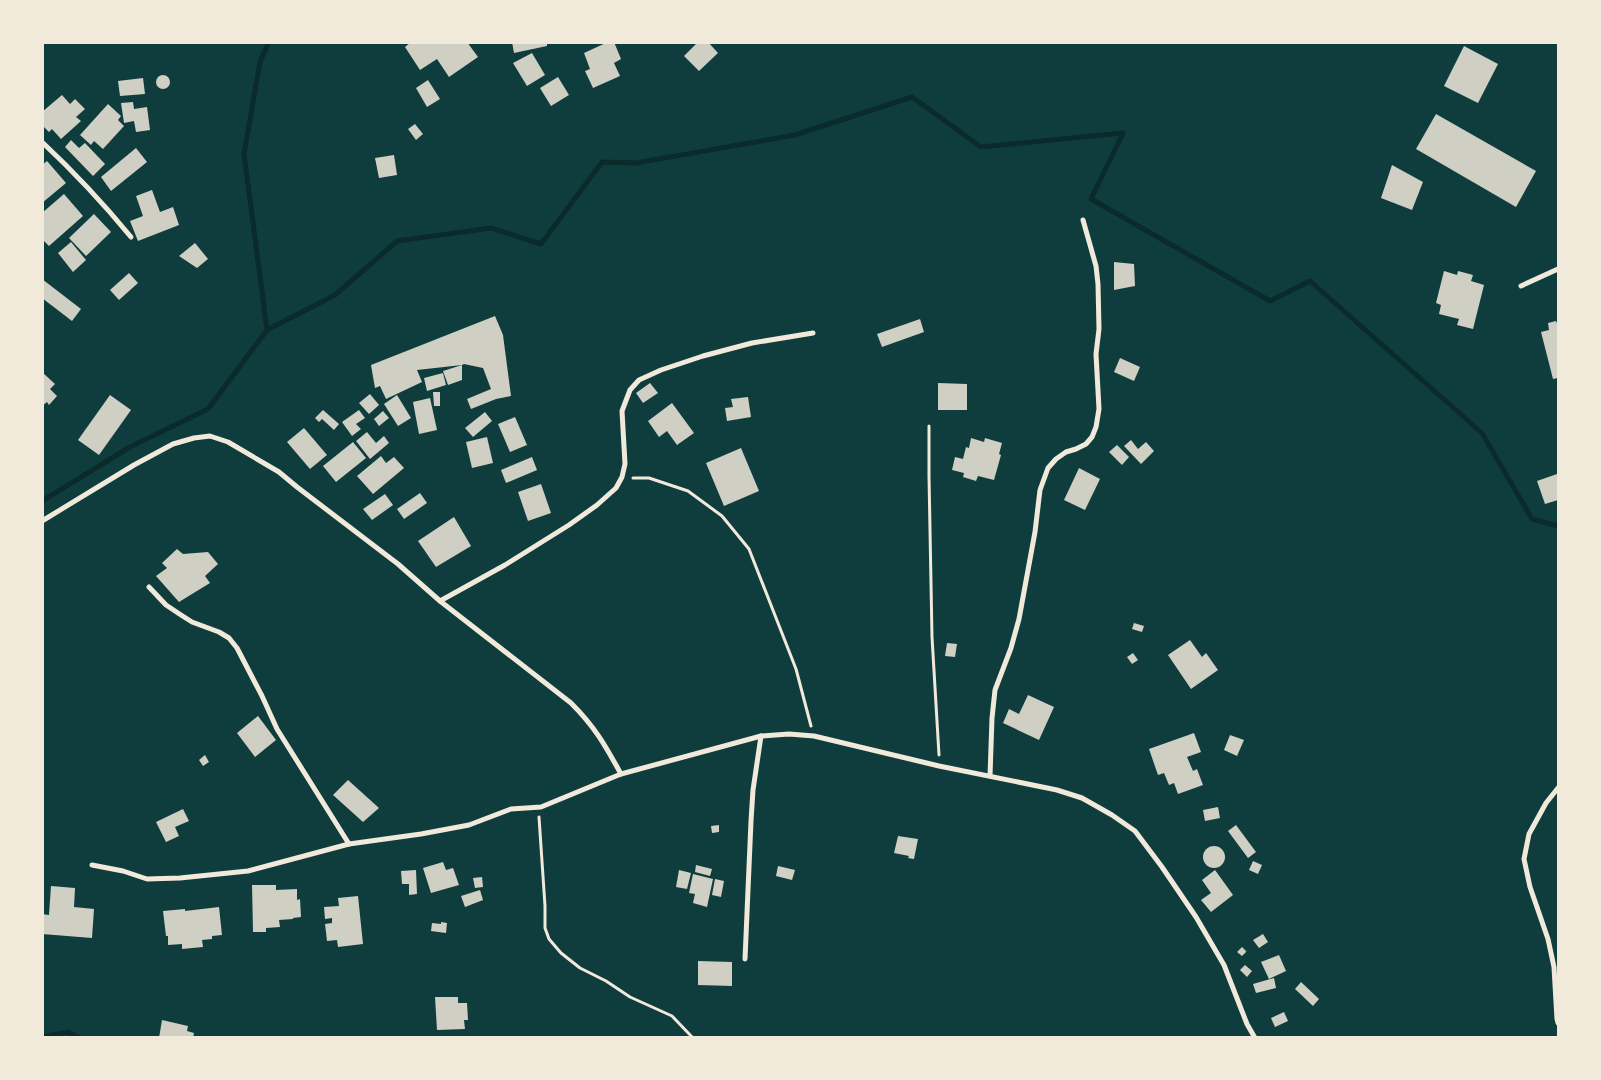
<svg xmlns="http://www.w3.org/2000/svg" width="1601" height="1080" font-family="'Source Serif 4',serif">
<rect width="100%" height="100%" fill="#0f3d3e"/>
<g fill="none" stroke-linecap="round" stroke-linejoin="round">
<!-- stream -->
<g stroke="#0a2a2b" stroke-width="5">
<path d="M267,330L335,295L397,241L491,228L541,244L602,162L636,163L795,135L912,97L981,147L1123,133L1091,199L1270,301L1310,281L1482,433L1532,519L1558,526"/>
<path d="M42,501L130,447L208,409L267,330L244,154L260,62L269,42"/>
<path d="M42,1037L68,1032L79,1038"/>
</g>
</g>
<!-- building -->
<g fill="#cfcfc3">
<path d="M411,42H454L455,44L467,42L478,57L449,77L437,59L420,70L405,47Z"/>
<path d="M512,42H547V46L514,53Z"/>
<path d="M608,42H614L621,59L614,63L620,76L593,88L585,71L590,69L584,53Z"/>
<path d="M698,42H708L718,53L699,71L684,56Z"/>
<path d="M1464,46L1498,64L1478,103L1444,86Z"/>
<path d="M532,53L545,75L527,86L513,63Z"/>
<circle cx="163" cy="82" r="7"/>
<path d="M558,77L569,95L551,106L540,88Z"/>
<path d="M143,78L145,94L120,96L118,81Z"/>
<path d="M428,80L440,99L427,107L416,88Z"/>
<path d="M62,95L70,104L75,99L85,109L76,117L81,121L61,139L52,129L49,132L42,125V112Z"/>
<path d="M133,102L134,109L147,107L150,130L136,132L134,121L124,123L121,103Z"/>
<path d="M108,104L121,116L118,120L124,126L103,149L94,141L91,145L80,135Z"/>
<path d="M1436,114L1536,171L1516,207L1416,149Z"/>
<path d="M415,124L423,134L416,140L408,129Z"/>
<path d="M71,140L79,148L85,143L105,164L93,176L65,147Z"/>
<path d="M136,148L147,162L111,191L101,177Z"/>
<path d="M394,155L397,175L379,178L375,158Z"/>
<path d="M47,161L66,183L42,203V165Z"/>
<path d="M1392,165L1423,182L1412,210L1381,198Z"/>
<path d="M152,190L160,212L173,207L179,225L138,241L130,221L143,216L136,196Z"/>
<path d="M64,194L83,216L49,246L42,239V213Z"/>
<path d="M94,214L111,232L86,256L69,238Z"/>
<path d="M71,242L86,260L73,272L58,253Z"/>
<path d="M195,243L208,259L197,268L179,256Z"/>
<path d="M1114,262L1134,264L1135,286L1114,290Z"/>
<path d="M1444,271L1457,275L1458,271L1473,275L1471,281L1484,285L1473,329L1457,325L1459,319L1439,314L1441,305L1436,303Z"/>
<path d="M129,273L138,283L119,300L110,290Z"/>
<path d="M42,279L81,309L72,321L42,298Z"/>
<path d="M495,316L503,335L511,396L496,399L471,409L467,399L491,389L483,368L464,364L462,365V380L448,385L443,371L462,365L417,370L422,382L386,399L380,386L375,388L371,365Z"/>
<path d="M920,319L924,332L882,347L877,334Z"/>
<path d="M1556,321L1558,326V378L1553,379L1541,332L1549,330L1548,323Z"/>
<path d="M1120,358L1140,367L1134,381L1114,372Z"/>
<path d="M42,372L55,384L50,389L57,396L49,405L47,402L42,406Z"/>
<path d="M443,373L446,385L427,391L424,378Z"/>
<path d="M650,383L658,393L643,403L636,393Z"/>
<path d="M938,383L967,384V410H938Z"/>
<path d="M433,392H440V406H434Z"/>
<path d="M370,394L379,405L369,414L359,403Z"/>
<path d="M110,395L131,410L99,455L78,440Z"/>
<path d="M397,395L411,418L398,426L384,404Z"/>
<path d="M748,397L751,417L727,421L725,408L733,407L731,399Z"/>
<path d="M430,398L437,430L419,434L413,402Z"/>
<path d="M672,403L694,433L677,445L667,431L659,437L648,421Z"/>
<path d="M323,410L339,424L334,430L322,419L319,422L315,418Z"/>
<path d="M359,410L365,418L356,424L361,429L352,436L342,422Z"/>
<path d="M383,411L389,418L379,426L374,419Z"/>
<path d="M485,412L492,421L473,437L465,428Z"/>
<path d="M515,417L527,445L510,452L498,424Z"/>
<path d="M304,428L327,455L310,469L287,442Z"/>
<path d="M367,432L376,443L384,436L389,443L370,459L356,441Z"/>
<path d="M487,437L493,463L472,468L466,442Z"/>
<path d="M971,438L984,442L985,438L1002,443L999,454L1001,455L994,480L978,476L976,481L963,477L964,473L952,470L955,457L963,459L966,447L969,448Z"/>
<path d="M1131,440L1138,449L1146,442L1154,451L1141,464L1124,446Z"/>
<path d="M353,442L366,458L336,482L323,466Z"/>
<path d="M1117,445L1129,457L1122,465L1109,452Z"/>
<path d="M741,448L759,491L724,506L706,463Z"/>
<path d="M381,456L386,463L394,457L404,468L373,494L357,476Z"/>
<path d="M532,457L537,470L506,483L501,470Z"/>
<path d="M1079,468L1100,479L1085,510L1064,500Z"/>
<path d="M1557,474L1558,500L1545,504L1537,481Z"/>
<path d="M541,484L551,513L528,521L518,492Z"/>
<path d="M420,493L427,503L404,519L397,509Z"/>
<path d="M385,494L393,505L372,520L363,509Z"/>
<path d="M454,517L471,546L436,567L418,541Z"/>
<path d="M177,549L183,554L208,552L218,564L205,576L210,583L179,602L156,576L167,568L162,563Z"/>
<path d="M1134,623L1144,626L1142,632L1132,629Z"/>
<path d="M1190,640L1202,657L1206,653L1218,670L1191,689L1168,655Z"/>
<path d="M947,643L957,644L955,657L945,656Z"/>
<path d="M1133,653L1138,660L1132,664L1127,657Z"/>
<path d="M1028,695L1054,707L1039,740L1003,723L1009,709L1019,714Z"/>
<path d="M258,716L276,740L255,757L237,733Z"/>
<path d="M1194,733L1201,752L1187,757L1193,771L1197,769L1203,785L1178,794L1174,783L1169,785L1164,773L1158,775L1149,749Z"/>
<path d="M1230,735L1244,740L1237,756L1224,750Z"/>
<path d="M205,755L209,762L203,766L199,760Z"/>
<path d="M348,780L379,808L363,822L333,795Z"/>
<path d="M1218,807L1220,818L1205,821L1203,810Z"/>
<path d="M183,809L189,821L175,827L179,836L166,842L156,822Z"/>
<path d="M719,825V832L712,833L711,826Z"/>
<path d="M1236,825L1256,852L1248,858L1228,831Z"/>
<path d="M898,836L918,839L914,859L908,858L909,856L894,853Z"/>
<circle cx="1214" cy="857" r="11"/>
<path d="M1253,861L1262,865L1258,874L1249,870Z"/>
<path d="M443,862L446,870L453,868L459,885L431,893L423,868Z"/>
<path d="M696,865L712,869L710,876L695,872Z"/>
<path d="M778,866L795,870L792,880L776,876Z"/>
<path d="M416,870L417,894L409,895V884H402L401,871Z"/>
<path d="M679,870L691,873L687,889L676,887Z"/>
<path d="M1215,870L1233,895L1211,912L1201,900L1211,893L1202,880Z"/>
<path d="M693,874L713,879L707,907L693,903L695,894L689,893Z"/>
<path d="M482,877L483,887L475,888L473,878Z"/>
<path d="M715,879L724,881L721,897L712,895Z"/>
<path d="M252,885H276V890L297,889V900L300,899L301,917L293,918V919L279,920L280,927L266,928V932H253Z"/>
<path d="M51,886L75,888L74,907L94,909L92,938L42,934V914L49,915Z"/>
<path d="M480,890L483,900L465,907L461,896Z"/>
<path d="M358,896L363,944L338,947L337,940L327,941L325,924L332,923V918L325,919L324,907L339,906L338,898Z"/>
<path d="M219,907L222,935L212,936V939L202,940L203,947L182,949V944L168,945V936H166L163,911L185,909V911Z"/>
<path d="M441,922L447,923L446,933L431,931L432,923L441,924Z"/>
<path d="M1263,934L1268,942L1259,948L1253,940Z"/>
<path d="M1242,947L1246,951L1245,952L1247,951L1242,956L1237,952Z"/>
<path d="M1279,955L1286,971L1269,979L1261,962Z"/>
<path d="M698,961L732,962V986L698,985Z"/>
<path d="M1245,965L1252,971L1247,977L1240,970Z"/>
<path d="M1274,978L1276,988L1256,993L1253,984Z"/>
<path d="M1301,982L1319,999L1313,1006L1295,989Z"/>
<path d="M435,997H458V1003H467L468,1020H464L465,1029L437,1030Z"/>
<path d="M1284,1012L1288,1021L1275,1027L1271,1018Z"/>
<path d="M162,1020L188,1026L187,1031L194,1033L193,1038H159Z"/>
</g>
<g fill="none" stroke-linecap="round" stroke-linejoin="round">
<!-- path -->
<g stroke="#f1e9da" stroke-width="3">
<path d="M929,426V476L932,637L939,755"/>
<path d="M633,478H649L688,491L722,516L749,549L796,669L811,726"/>
<path d="M539,817L545,906V928L549,939L561,953L580,968L606,981L630,997L672,1016L693,1038"/>
</g>
<!-- minor -->
<g stroke="#f1e9da" stroke-width="5">
<path d="M42,142C74,172 103,203 131,237"/>
<path d="M1521,286L1558,269"/>
<path d="M42,521L134,465L173,444L194,438L210,436L228,442L279,472L297,487L398,564L440,601L571,703C595,727 605,745 621,774"/>
<path d="M149,587L166,605L181,615L192,622L219,632L229,638L237,648L262,696L277,729L349,844"/>
<path d="M440,601L505,565L569,525L597,505L616,488L622,477L625,464L622,411L630,390L639,380L661,370L703,356L752,343L813,333"/>
<path d="M990,776L992,718L995,690L1011,648L1019,619L1035,532L1040,490L1048,468L1056,459L1066,452L1076,449L1086,444L1092,437L1096,427L1099,409L1096,354L1099,329L1098,284L1096,266L1083,220"/>
<path d="M1558,788L1546,803L1529,834L1524,859L1530,887L1548,939L1554,967L1557,1019L1558,1023"/>
<path d="M92,865L123,871L147,879L180,878L248,871L349,844L421,834L469,825L511,809L541,807L621,774L761,736L789,734L814,736L939,766L1057,790L1082,798L1112,815L1135,831L1162,867L1196,917L1224,965L1247,1024L1255,1038"/>
<path d="M745,959L751,821L753,790L761,736"/>
</g>
</g>
<!-- border -->
<rect width="1601" height="1080" fill="none" stroke="#f1e9da" stroke-width="88"/>
</svg>
